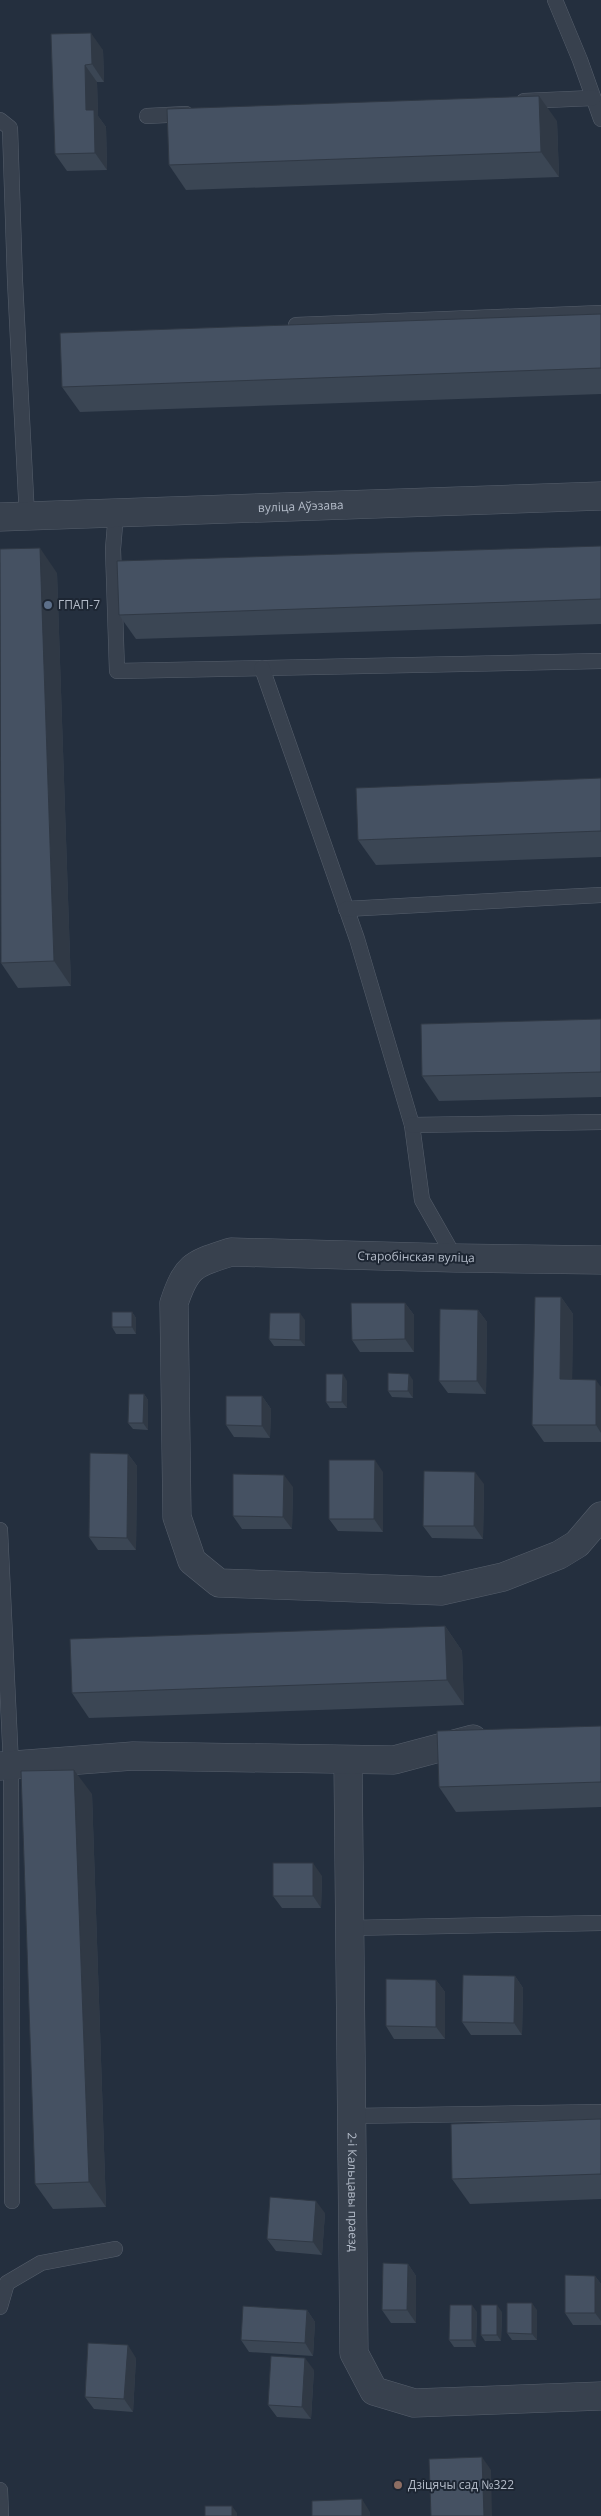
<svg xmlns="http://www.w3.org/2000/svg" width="601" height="2516" font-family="'Open Sans',sans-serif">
<rect width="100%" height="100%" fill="#242f3e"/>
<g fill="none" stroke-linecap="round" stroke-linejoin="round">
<!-- service casing -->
<g stroke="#565f6c" stroke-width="16">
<g id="service">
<path d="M555,0L580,60L601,119"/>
<path d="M524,101L593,98"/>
<path d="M147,116L186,114"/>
<path d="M0,120L10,128L15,281L27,517"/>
<path d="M296,325L601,313"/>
<path d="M116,513L113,549L117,671L601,661"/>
<path d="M262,668L357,939L412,1125L422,1200L455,1258"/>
<path d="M346,909L601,895"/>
<path d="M412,1125L601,1122"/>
<path d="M0,1530L11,1765L12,2201"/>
<path d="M349,1928L601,1923"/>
<path d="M351,2116L601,2112"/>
<path d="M0,2307L7,2283L41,2263L115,2249"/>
<path d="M0,2490L1,2516"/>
</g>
</g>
<!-- minor casing -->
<g stroke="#565f6c" stroke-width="29">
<g id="minor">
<path d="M601,1260L455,1258L231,1252C194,1264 187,1264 174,1303L177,1517L192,1561L219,1583L441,1591L503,1577L559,1555L577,1544L601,1516"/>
<path id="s1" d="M348,1761L354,2353L374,2391L414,2403L601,2396"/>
<path d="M0,1766L133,1756L394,1760L473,1739"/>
</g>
</g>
<!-- tertiary casing -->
<g stroke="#565f6c" stroke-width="29">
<g id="tertiary">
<path id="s2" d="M0,517L601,496"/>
</g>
</g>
<!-- service -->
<use href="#service" stroke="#38414e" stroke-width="15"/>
<!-- minor -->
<use href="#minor" stroke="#38414e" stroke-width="28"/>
<!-- tertiary -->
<use href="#tertiary" stroke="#38414e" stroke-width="28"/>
</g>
<!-- wall -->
<g fill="#3b4654">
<path d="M51,34L103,50L104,82H97L98,116L106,127L107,170L67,171L55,154Z"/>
<path d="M557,121L559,177L186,190L169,165Z"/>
<path d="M601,314V394L80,412L62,387Z"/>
<path d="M601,546V624L136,639L119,615Z"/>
<path d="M57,573L71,986L18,988L1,963Z"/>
<path d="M601,778V857L376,865L358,840Z"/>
<path d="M601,1019V1097L439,1101L422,1076Z"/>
<path d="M561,1297L573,1314L572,1379L601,1387V1442H544L532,1425Z"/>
<path d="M405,1303L414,1315V1352H360L352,1340Z"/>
<path d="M478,1310L487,1322L486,1394L448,1393L439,1381Z"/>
<path d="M132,1312L136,1318V1334H116L112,1327Z"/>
<path d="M305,1320V1346H274L269,1339Z"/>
<path d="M413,1380V1398L392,1397L388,1391Z"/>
<path d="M347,1381V1408H330L326,1402Z"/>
<path d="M144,1394L148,1400V1430L133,1429L128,1423Z"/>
<path d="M262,1396L271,1409L270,1438L234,1437L226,1425Z"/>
<path d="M128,1454L137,1466L136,1550H98L89,1537Z"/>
<path d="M383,1472V1532L338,1531L329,1519Z"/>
<path d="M484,1484L483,1539L432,1538L423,1526Z"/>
<path d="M293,1487L292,1529H242L233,1516Z"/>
<path d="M445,1626L462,1651L464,1705L89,1718L72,1693Z"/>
<path d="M601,1726V1807L456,1812L439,1787Z"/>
<path d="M92,1794L106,2207L53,2209L35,2184Z"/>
<path d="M322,1876L321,1908H282L273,1896Z"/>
<path d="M515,1976L523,1988L522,2035H471L462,2022Z"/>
<path d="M436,1980L445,1992V2039H394L386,2026Z"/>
<path d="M601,2119V2199L470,2204L452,2179Z"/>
<path d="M325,2213L322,2255L276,2251L267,2239Z"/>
<path d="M408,2264L416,2276V2323H391L382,2310Z"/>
<path d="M595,2276L601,2284V2325H573L565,2313Z"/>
<path d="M307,2310L315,2322L313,2356L249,2352L241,2340Z"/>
<path d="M537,2310V2340H512L507,2333Z"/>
<path d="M477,2312L476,2347H454L449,2340Z"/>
<path d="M502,2312L501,2341H485L481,2335Z"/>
<path d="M136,2358L133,2412L94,2409L85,2397Z"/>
<path d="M314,2370L311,2419L277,2417L268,2405Z"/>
</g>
<!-- shaded-wall -->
<g fill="#303945">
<path d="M91,33L103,50L104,82L92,64Z"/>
<path d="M85,65L97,82L98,116L106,127L107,170L95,153L86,110Z"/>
<path d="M539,96L557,121L559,177L541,152Z"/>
<path d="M40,548L57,573L71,986L54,961Z"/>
<path d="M561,1297L573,1314L572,1396L560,1379Z"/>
<path d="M405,1303L414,1315V1352L405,1339Z"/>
<path d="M478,1310L487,1322L486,1394L477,1381Z"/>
<path d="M132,1312L136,1318V1334L132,1327Z"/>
<path d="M300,1313L305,1320V1346L300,1340Z"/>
<path d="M343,1374L347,1381V1408L342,1402Z"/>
<path d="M409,1374L413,1380V1398L408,1391Z"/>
<path d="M596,1380L601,1387V1433L596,1425Z"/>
<path d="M144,1394L148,1400V1430L143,1423Z"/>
<path d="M262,1396L271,1409L270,1438L262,1426Z"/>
<path d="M128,1454L137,1466L136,1550L127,1538Z"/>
<path d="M375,1460L383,1472V1532L374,1519Z"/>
<path d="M475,1472L484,1484L483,1539L474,1526Z"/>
<path d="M284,1475L293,1487L292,1529L283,1517Z"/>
<path d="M445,1626L462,1651L464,1705L447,1680Z"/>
<path d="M74,1770L92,1794L106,2207L89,2182Z"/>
<path d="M313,1863L322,1876L321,1908L313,1896Z"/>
<path d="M515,1976L523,1988L522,2035L514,2023Z"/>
<path d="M436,1980L445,1992V2039L436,2027Z"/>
<path d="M316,2201L325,2213L322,2255L313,2242Z"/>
<path d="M408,2264L416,2276V2323L407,2310Z"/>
<path d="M595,2276L601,2284V2321L595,2313Z"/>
<path d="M532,2303L537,2310V2340L532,2334Z"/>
<path d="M472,2305L477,2312L476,2347L472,2340Z"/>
<path d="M497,2305L502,2312L501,2341L497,2335Z"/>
<path d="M307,2310L315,2322L313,2356L305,2343Z"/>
<path d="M128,2345L136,2358L133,2412L124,2399Z"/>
<path d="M305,2358L314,2370L311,2419L302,2407Z"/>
<path d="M482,2457L491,2470L492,2516H484Z"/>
<path d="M362,2499L370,2512V2516H362Z"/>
<path d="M232,2506L237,2513V2516H232Z"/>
</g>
<!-- building -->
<g fill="#455162" stroke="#303945">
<path d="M91,33L92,64L85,65L86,110H94L95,153L55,154L51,34Z"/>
<path d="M539,96L541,152L169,165L167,109Z"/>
<path d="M601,314V368L62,387L60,333Z"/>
<path d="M601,546V599L119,615L117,561Z"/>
<path d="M40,548L54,961L1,963L0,549Z"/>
<path d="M601,778V831L358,840L356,788Z"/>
<path d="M601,1019V1072L422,1076L421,1024Z"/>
<path d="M535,1297H561L560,1379L596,1380V1425H532Z"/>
<path d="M351,1303H405V1339L352,1340Z"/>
<path d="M440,1309L478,1310L477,1381H439Z"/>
<rect x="112" y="1312" width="20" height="15"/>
<path d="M270,1313H300V1340L269,1339Z"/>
<path d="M388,1373L409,1374L408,1391H388Z"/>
<path d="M326,1374H343L342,1402H326Z"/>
<path d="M129,1394H144L143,1423H128Z"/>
<path d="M226,1396H262V1426L226,1425Z"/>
<path d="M90,1453L128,1454L127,1538L89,1537Z"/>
<path d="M329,1460H375L374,1519H329Z"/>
<path d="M424,1471L475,1472L474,1526H423Z"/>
<path d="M233,1474L284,1475L283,1517L233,1516Z"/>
<path d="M445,1626L447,1680L72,1693L70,1639Z"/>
<path d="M601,1726V1782L439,1787L437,1731Z"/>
<path d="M74,1770L89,2182L35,2184L21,1771Z"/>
<rect x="273" y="1863" width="40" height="33"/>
<path d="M463,1975L515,1976L514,2023L462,2022Z"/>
<path d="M386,1979L436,1980V2027L386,2026Z"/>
<path d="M601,2119V2174L452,2179L451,2124Z"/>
<path d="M270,2197L316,2201L313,2242L267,2239Z"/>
<path d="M383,2263L408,2264L407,2310H382Z"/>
<path d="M565,2275L595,2276V2313H565Z"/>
<path d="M507,2303H532V2334L507,2333Z"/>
<path d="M450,2305H472V2340H449Z"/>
<rect x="481" y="2305" width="16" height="30"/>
<path d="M243,2306L307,2310L305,2343L241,2340Z"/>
<path d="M88,2343L128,2345L124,2399L85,2397Z"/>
<path d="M271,2356L305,2358L302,2407L268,2405Z"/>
<path d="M482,2457L484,2516H431L429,2459Z"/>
<path d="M362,2499V2516H312V2501Z"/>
<rect x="205" y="2506" width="27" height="10"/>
</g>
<!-- markers -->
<circle fill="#5c6f8a" stroke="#1d2633" stroke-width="2" cx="48" cy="605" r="5"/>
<circle fill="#8d6e63" stroke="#1d2633" stroke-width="2" cx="398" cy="2485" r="5"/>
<g text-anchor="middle" stroke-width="4" stroke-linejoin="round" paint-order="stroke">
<!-- street labels -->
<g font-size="12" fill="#b4bcc9" stroke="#1d2633">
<text dy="4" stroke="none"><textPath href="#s2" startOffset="301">вуліца Аўэзава</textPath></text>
<text transform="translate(416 1257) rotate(1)" y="4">Старобінская вуліца</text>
<text dy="4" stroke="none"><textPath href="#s1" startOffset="431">2-і Кальцавы праезд</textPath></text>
</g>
<!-- poi labels -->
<g font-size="12" fill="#b4bcc9" stroke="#1d2633" text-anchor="start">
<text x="58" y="609">ГПАП-7</text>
<text x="408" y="2489">Дзіцячы сад №322</text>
</g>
</g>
</svg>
